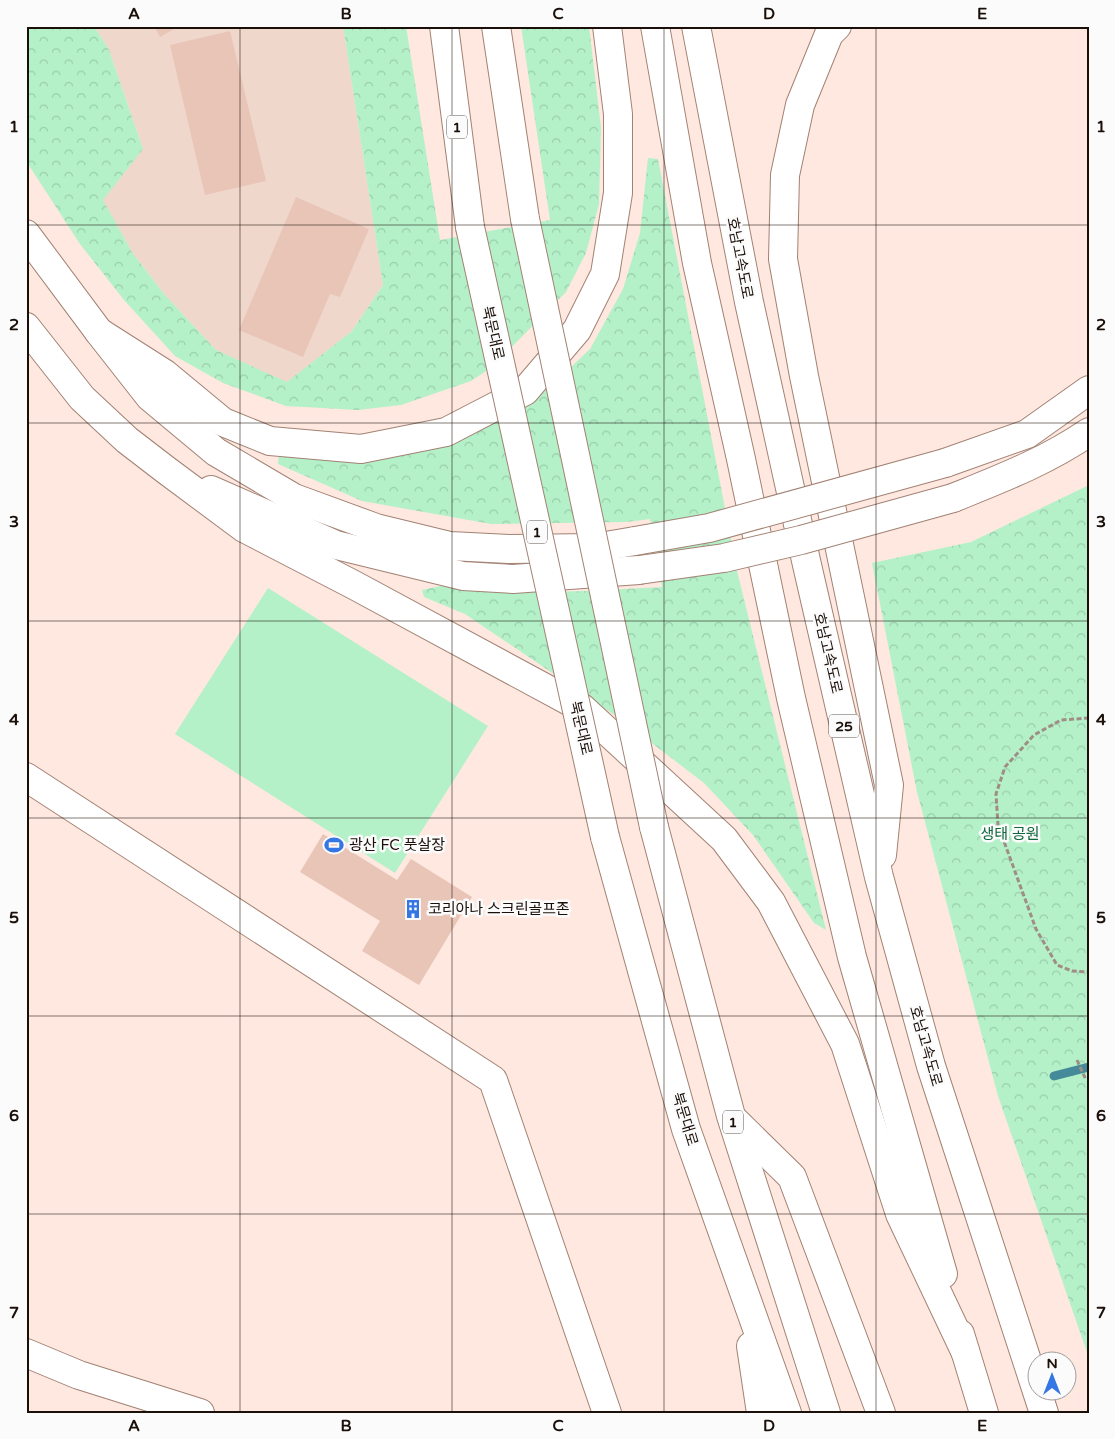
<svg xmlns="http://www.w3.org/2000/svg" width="1115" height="1439" font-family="'Varela Round','Noto Sans KR',sans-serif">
<defs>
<pattern id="forest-crowns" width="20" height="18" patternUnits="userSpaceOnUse" patternTransform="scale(1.25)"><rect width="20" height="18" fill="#b4f1c9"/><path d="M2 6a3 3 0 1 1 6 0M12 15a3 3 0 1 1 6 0" fill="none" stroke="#9acdab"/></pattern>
</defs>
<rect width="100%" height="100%" fill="#fee8df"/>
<!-- built -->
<path fill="#f0d7cc" d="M94,26H343L383,285L352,331L287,383L216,350L164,294L132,252L102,199L143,149L109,50Z"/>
<!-- forest -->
<g fill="url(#forest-crowns)">
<path d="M26,26H94L109,50L143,149L103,200L132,252L164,294L216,350L287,382L352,331L383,285L343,26H406L440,240L550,220L521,26H589L601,128L599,204L586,253L566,292L492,367L471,381L401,405L358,410L286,406L223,383L175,356L124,300L80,244L26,161Z"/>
<path d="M648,158L658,159L737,571L826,930L814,923L753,835L704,783L619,718L465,614L424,597L422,590L445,585L503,593L584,591L662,587L650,519L627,522L491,524L362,501L278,464L279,454L473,433L548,389L590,349L623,289L640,233Z"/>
<path d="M1089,485V1358L998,1096L917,792L872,563L971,542Z"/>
</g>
<!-- pitch -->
<path fill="#b4f1c9" d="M268,588L488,726L395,873L175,734Z"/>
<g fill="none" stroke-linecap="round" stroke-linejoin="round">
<!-- stream -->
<path stroke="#448a98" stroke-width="9" d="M1054,1076L1089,1067"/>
</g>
<!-- building -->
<g fill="#e8c5b7">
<path d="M154,26H179L160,37Z"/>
<path d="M230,31L266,181L205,195L170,45Z"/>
<path d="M296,197L369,229L340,297L330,294L303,357L239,330Z"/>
<path d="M323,834L397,880L411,859L472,897L419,985L362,951L380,921L300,872Z"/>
</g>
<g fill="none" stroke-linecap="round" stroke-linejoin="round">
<!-- minor casing -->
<g stroke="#a28274" stroke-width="30">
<g id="minor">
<path d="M26,777L493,1080L607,1413"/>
<path d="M26,1353L79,1375L200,1413"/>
</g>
</g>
<!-- major casing -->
<g stroke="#a28274" stroke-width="30">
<g id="major">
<path d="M444,26L470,227"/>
<path d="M496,26L525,219"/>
<path d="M654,827L731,1116L826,1413"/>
<path d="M605,837L686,1129L787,1413"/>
<path d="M734,1120L792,1177L881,1413"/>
<path d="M751,1346L761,1413"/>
</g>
</g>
<!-- highway casing -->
<g stroke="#a28274" stroke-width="30">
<g id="highway">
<path d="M655,26L697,263L741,459L791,698L852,957L943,1274"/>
<path d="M696,26L749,302L807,565L879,877L931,1066L1044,1413"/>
<path d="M837,26L829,34L800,105L785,175L783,259L804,376L889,785L882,855"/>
<path d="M26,234L99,332L150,397L216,452L294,498L376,528L450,546L509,549L594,548L635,541"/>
<path d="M26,327L82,398L127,440L166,470L244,528L354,585L582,708L724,839L771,902L845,1044L900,1214L965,1351"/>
<path d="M99,332L165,374L223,422L270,441L361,449L446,432L525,391L577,330L605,274L618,193V114L607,26"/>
<path d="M945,463L1027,434L1089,390"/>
<path d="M211,490L336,545L463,576L513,579L639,570"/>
<path d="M953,498C1000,479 1047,461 1089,432"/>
<path d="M960,1334L984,1413"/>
</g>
</g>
<!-- path -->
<g stroke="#9f8d86" stroke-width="3" stroke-dasharray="5 2.5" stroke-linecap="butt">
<path d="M1089,718L1061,720L1034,735L1005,767L996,794L998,825L1036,929L1057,965L1072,971L1089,972"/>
<path d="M1077,1060L1086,1080"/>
</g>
<!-- minor -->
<use href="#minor" stroke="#fff" stroke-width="28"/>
<!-- major -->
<use href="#major" stroke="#fff" stroke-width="28"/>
<!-- highway -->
<use href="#highway" stroke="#fff" stroke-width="28"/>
<!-- major-bridge casing -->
<g stroke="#a28274" stroke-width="30" stroke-linecap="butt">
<g id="major-bridge">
<path d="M525,219L654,827"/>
<path d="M470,227L605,837"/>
</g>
</g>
<!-- highway-bridge casing -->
<g stroke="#a28274" stroke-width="30" stroke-linecap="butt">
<g id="highway-bridge">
<path d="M635,541L709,528L945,463"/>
<path d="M639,570L724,558L801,540L953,498"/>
</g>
</g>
<!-- major-bridge -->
<use href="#major-bridge" stroke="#fff" stroke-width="28"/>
<!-- highway-bridge -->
<use href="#highway-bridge" stroke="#fff" stroke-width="28"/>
</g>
<!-- grid -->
<path fill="none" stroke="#1b0f0a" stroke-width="1" stroke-opacity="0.55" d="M240,26V1413M452,26V1413M664,26V1413M876,26V1413M26,225H1089M26,423H1089M26,621H1089M26,818H1089M26,1016H1089M26,1214H1089"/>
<!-- icons -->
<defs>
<g id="stadium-bare" transform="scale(1.5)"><path d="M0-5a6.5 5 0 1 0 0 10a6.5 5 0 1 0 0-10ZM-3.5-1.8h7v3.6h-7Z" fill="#3376e4" stroke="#fbfbfb" stroke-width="2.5" paint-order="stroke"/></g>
<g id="building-bare" transform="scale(1.5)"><path d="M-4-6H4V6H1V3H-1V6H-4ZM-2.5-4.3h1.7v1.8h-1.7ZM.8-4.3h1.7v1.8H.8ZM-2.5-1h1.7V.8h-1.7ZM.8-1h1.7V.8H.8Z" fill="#3376e4" stroke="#fbfbfb" stroke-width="2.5" paint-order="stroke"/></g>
</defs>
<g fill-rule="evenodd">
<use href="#stadium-bare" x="334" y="845"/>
<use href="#building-bare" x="413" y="909"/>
</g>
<g text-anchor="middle" stroke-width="5" stroke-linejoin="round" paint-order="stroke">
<!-- shield labels -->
<g fill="#fbfbfb" stroke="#5e5652" stroke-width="1">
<rect x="447" y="115.5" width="20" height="23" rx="4"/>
<rect x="527" y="520.5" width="20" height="23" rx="4"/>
<rect x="829" y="714.5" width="30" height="23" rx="4"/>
<rect x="723" y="1110.5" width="20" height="23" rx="4"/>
</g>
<g font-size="14" font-weight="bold" fill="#1b0f0a">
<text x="457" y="132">1</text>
<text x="537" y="537">1</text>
<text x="844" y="731">25</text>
<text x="733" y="1127">1</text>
</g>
<!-- street labels -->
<g font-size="15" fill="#1b0f0a" stroke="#fbfbfb">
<text transform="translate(740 258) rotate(79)" y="5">호남고속도로</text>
<text transform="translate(493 333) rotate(77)" y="5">북문대로</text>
<text transform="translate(828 653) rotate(77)" y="5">호남고속도로</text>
<text transform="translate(581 728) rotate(77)" y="5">북문대로</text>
<text transform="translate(926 1046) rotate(74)" y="5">호남고속도로</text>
<text transform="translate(685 1119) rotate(73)" y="5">북문대로</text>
</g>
<!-- park labels -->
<g font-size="15" fill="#0e663c" stroke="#fbfbfb">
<text x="1010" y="839">생태 공원</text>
</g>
<!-- poi labels -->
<g font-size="15" fill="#1b0f0a" stroke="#fbfbfb" text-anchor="start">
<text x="349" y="850">광산 FC 풋살장</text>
<text x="428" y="914">코리아나 스크린골프존</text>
</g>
</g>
<!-- border -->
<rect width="1115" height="1439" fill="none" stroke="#fbfbfb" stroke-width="55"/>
<!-- north arrow -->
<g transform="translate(1052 1376)"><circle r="24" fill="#fbfbfb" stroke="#a19d9b"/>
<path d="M0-4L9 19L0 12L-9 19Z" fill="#3376e4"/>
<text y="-8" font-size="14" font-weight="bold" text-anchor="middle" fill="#1b0f0a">N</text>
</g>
<rect x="28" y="28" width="1060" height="1384" fill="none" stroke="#1b0f0a" stroke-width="2"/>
<g font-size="16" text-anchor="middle" font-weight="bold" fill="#1b0f0a">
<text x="134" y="19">A</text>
<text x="346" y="19">B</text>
<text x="558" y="19">C</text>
<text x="769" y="19">D</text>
<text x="982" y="19">E</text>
<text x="14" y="132">1</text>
<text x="1101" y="132">1</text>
<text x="14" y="330">2</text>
<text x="1101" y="330">2</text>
<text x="14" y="527">3</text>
<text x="1101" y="527">3</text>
<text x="14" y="725">4</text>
<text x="1101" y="725">4</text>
<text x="14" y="923">5</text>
<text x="1101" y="923">5</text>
<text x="14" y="1121">6</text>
<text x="1101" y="1121">6</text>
<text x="14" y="1318">7</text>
<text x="1101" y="1318">7</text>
<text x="134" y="1431">A</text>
<text x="346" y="1431">B</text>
<text x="558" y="1431">C</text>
<text x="769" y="1431">D</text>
<text x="982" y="1431">E</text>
</g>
</svg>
